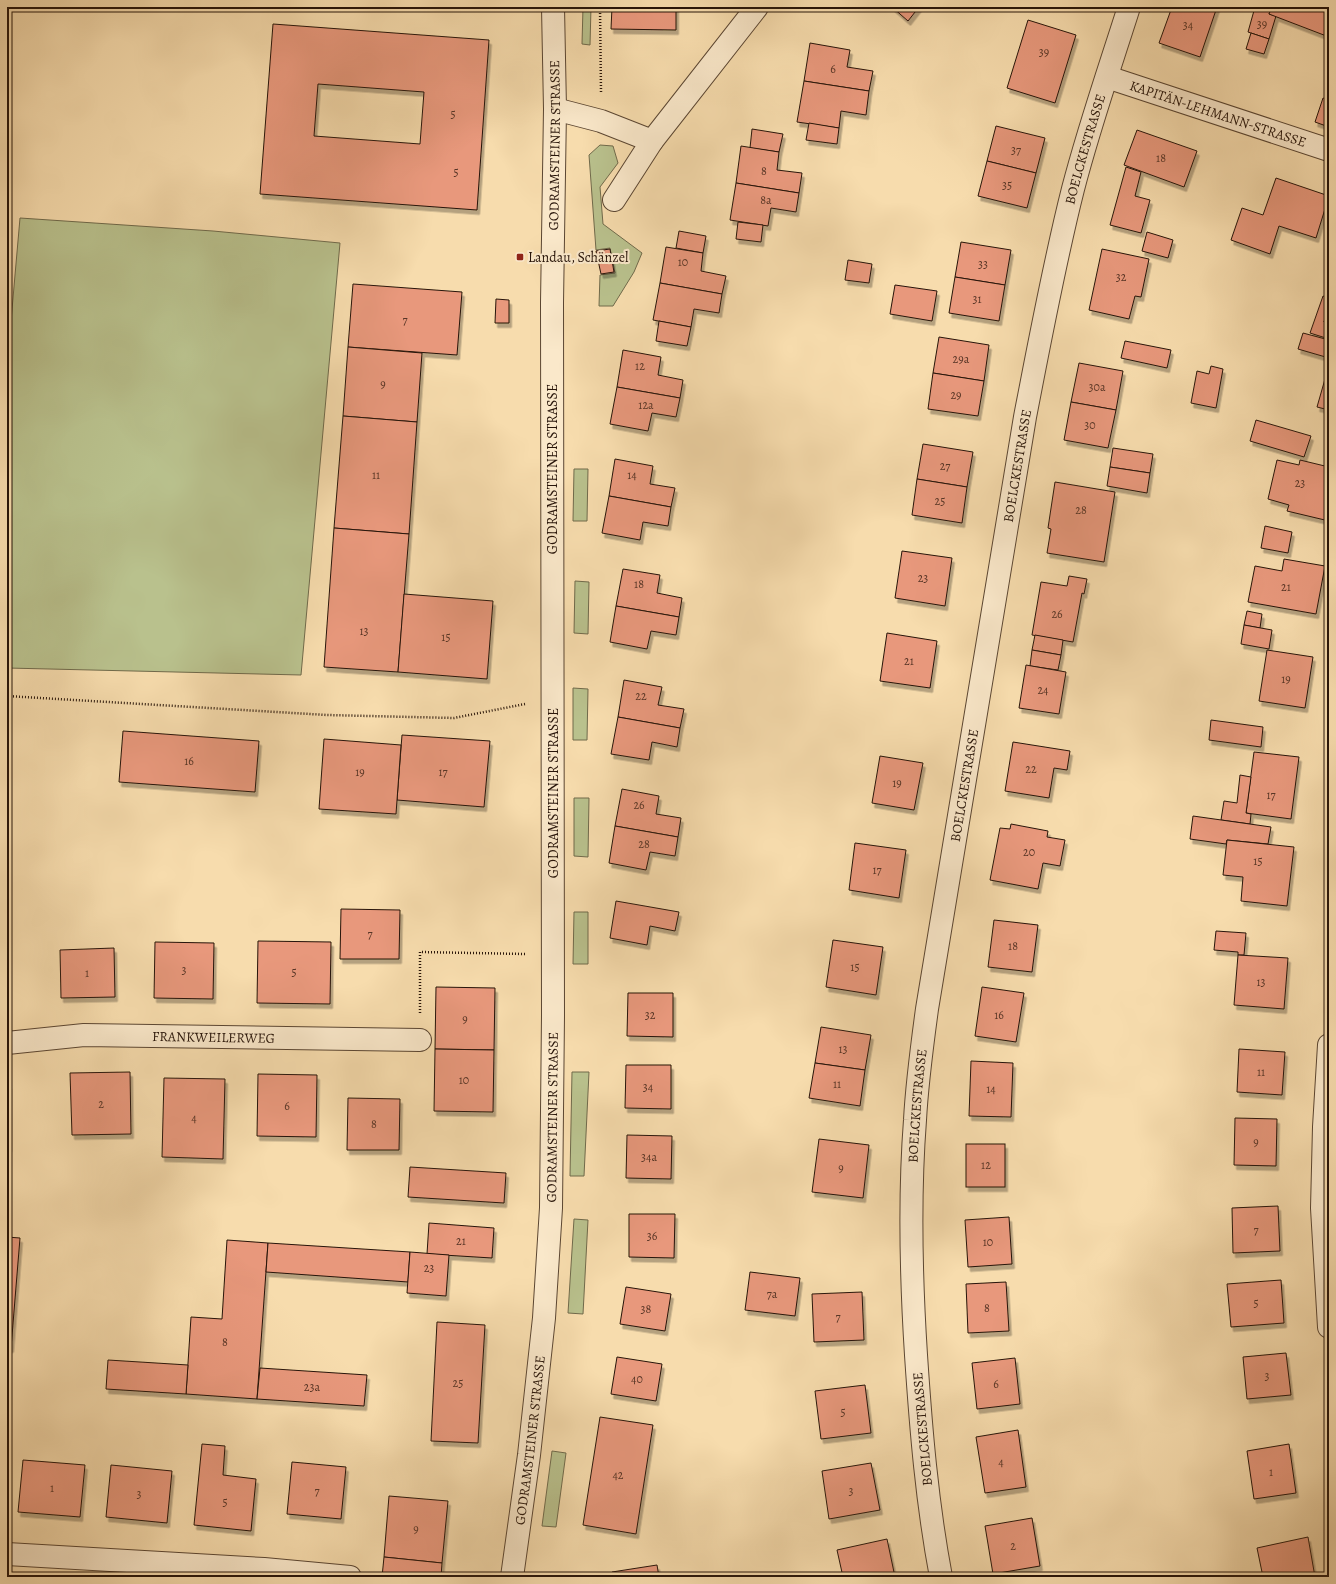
<svg xmlns="http://www.w3.org/2000/svg" width="1336" height="1584" font-family="Alegreya,serif">
<defs>
<filter id="shadow"><feDropShadow dx="2.5" dy="4.5" stdDeviation="0" flood-color="#0004"/></filter>
</defs>
<rect width="100%" height="100%" fill="#f7dcad"/>
<filter id="stains"><feTurbulence type="fractalNoise" baseFrequency=".005" numOctaves="4"/><feColorMatrix values="0 0 0 0 .2 0 0 0 0 .09 0 0 0 0 .02 0 0 0 .5 -.17"/></filter>
<radialGradient id="worn" r=".72"><stop offset=".6" stop-color="#630" stop-opacity="0"/><stop offset="1" stop-color="#630" stop-opacity=".3"/></radialGradient>
<!-- green -->
<g fill="#b9c18d" stroke="#706a4b">
<path d="M583,7H591L590,45L582,44Z"/>
<path d="M600,145L613,146L618,163L600,187L603,224L642,253L634,272L613,306H599L600,275L615,273L610,248L596,250L589,155Z"/>
<path d="M20,218L213,231L340,243L301,675L7,668V367Z"/>
<path d="M574,469H588L587,521H573Z"/>
<path d="M575,581L589,582L588,634L574,633Z"/>
<path d="M573,688L588,689L587,740H573Z"/>
<path d="M574,798H589L588,857L574,856Z"/>
<path d="M574,912H588V964H573Z"/>
<path d="M572,1072H589L584,1176H570Z"/>
<path d="M574,1219L588,1220L583,1314L568,1313Z"/>
<path d="M552,1451L566,1453L556,1527L542,1526Z"/>
</g>
<!-- building -->
<g fill="#e8987b" stroke="#271409" fill-rule="evenodd" filter="url(#shadow)">
<path d="M612,7H676V30L611,29Z"/>
<path d="M892,7H919L908,21Z"/>
<path d="M1172,7H1217L1200,57L1159,43Z"/>
<path d="M1255,7H1272L1269,14L1276,16L1269,39L1248,32Z"/>
<path d="M1272,7H1329V37L1269,14Z"/>
<path d="M1028,20L1076,35L1055,103L1007,88Z"/>
<path d="M273,24L489,40L477,210L260,194ZM318,84L424,92L420,144L314,136Z"/>
<path d="M1251,33L1269,39L1264,54L1246,49Z"/>
<path d="M810,43L850,50L847,67L873,71L869,91L804,81Z"/>
<path d="M804,81L869,91L866,115L841,111L839,128L797,122Z"/>
<path d="M1323,98L1329,100V127L1315,122Z"/>
<path d="M809,123L839,128L837,144L806,140Z"/>
<path d="M996,126L1045,138L1036,173L987,161Z"/>
<path d="M752,129L783,134L779,152L750,148Z"/>
<path d="M1137,130L1197,151L1184,187L1124,165Z"/>
<path d="M741,146L779,152L777,170L802,173L799,193L736,183Z"/>
<path d="M987,161L1036,173L1027,208L978,196Z"/>
<path d="M1126,167L1141,172L1135,196L1150,200L1141,233L1110,225Z"/>
<path d="M1276,178L1329,196L1316,238L1279,226L1270,254L1231,240L1242,208L1263,215Z"/>
<path d="M736,183L799,193L796,212L771,208L768,226L730,220Z"/>
<path d="M738,222L763,225L761,242L736,239Z"/>
<path d="M679,231L706,236L703,253L676,248Z"/>
<path d="M1147,232L1173,240L1168,258L1142,251Z"/>
<path d="M961,242L1011,250L1005,285L955,277Z"/>
<path d="M666,247L703,253L701,271L726,276L722,294L660,283Z"/>
<path d="M610,249L614,272L601,274L596,251Z"/>
<path d="M1102,249L1149,259L1141,297L1135,296L1129,319L1089,310Z"/>
<path d="M848,260L872,264L869,283L845,280Z"/>
<path d="M955,277L1005,285L999,321L949,313Z"/>
<path d="M660,283L722,294L719,313L694,309L691,327L653,320Z"/>
<path d="M353,284L462,292L457,355L348,347Z"/>
<path d="M895,285L937,291L932,321L890,314Z"/>
<path d="M1323,296L1329,298V306L1324,322L1329,323V339L1310,333Z"/>
<path d="M496,299L509,300V323H495Z"/>
<path d="M1329,306V323L1324,322Z"/>
<path d="M659,321L691,327L687,346L656,341Z"/>
<path d="M1303,333L1329,340V358L1298,349Z"/>
<path d="M939,337L989,345L984,381L933,373Z"/>
<path d="M1125,341L1171,350L1167,368L1121,358Z"/>
<path d="M348,347L422,353L417,422L343,416Z"/>
<path d="M623,350L661,357L658,375L683,380L680,398L617,387Z"/>
<path d="M1079,363L1123,371L1116,410L1071,402Z"/>
<path d="M1329,365V410L1317,407Z"/>
<path d="M1211,366L1223,369L1216,408L1191,403L1197,371L1209,374Z"/>
<path d="M933,373L984,381L978,416L928,409Z"/>
<path d="M617,387L680,398L676,417L652,413L648,431L610,424Z"/>
<path d="M1071,402L1116,410L1108,448L1064,440Z"/>
<path d="M343,416L417,422L409,534L334,528Z"/>
<path d="M1256,420L1311,436L1304,457L1250,441Z"/>
<path d="M923,444L973,452L967,487L917,479Z"/>
<path d="M1113,448L1153,454L1150,473L1110,467Z"/>
<path d="M615,459L653,466L650,484L675,488L671,507L609,496Z"/>
<path d="M1277,460L1299,465L1300,460L1329,467V521L1287,511L1289,505L1268,499Z"/>
<path d="M1110,467L1150,473L1147,493L1107,486Z"/>
<path d="M917,479L967,487L962,523L912,515Z"/>
<path d="M1055,482L1115,492L1104,562L1047,553L1051,529L1048,528Z"/>
<path d="M609,496L671,507L668,526L643,522L640,540L602,533Z"/>
<path d="M1265,526L1292,532L1288,553L1261,548Z"/>
<path d="M334,528L409,534L398,672L324,667Z"/>
<path d="M902,551L952,558L945,606L895,598Z"/>
<path d="M1284,559L1325,566L1316,614L1248,602L1255,566L1282,571Z"/>
<path d="M623,569L660,575L657,593L682,598L679,617L616,606Z"/>
<path d="M1069,576L1087,579L1084,594L1082,593L1073,642L1032,635L1041,582L1067,586Z"/>
<path d="M404,594L493,601L487,679L398,672Z"/>
<path d="M616,606L679,617L676,635L651,631L647,649L610,642Z"/>
<path d="M1247,611L1262,614L1260,628L1244,625Z"/>
<path d="M1244,625L1272,630L1269,649L1241,644Z"/>
<path d="M887,633L937,641L930,688L880,681Z"/>
<path d="M1035,635L1063,640L1061,655L1032,650Z"/>
<path d="M1032,650L1061,655L1058,670L1030,666Z"/>
<path d="M1267,650L1313,657L1305,708L1259,701Z"/>
<path d="M1026,665L1066,672L1059,714L1019,708Z"/>
<path d="M624,680L662,687L658,705L684,709L680,728L618,717Z"/>
<path d="M618,717L680,728L677,747L652,742L649,760L611,754Z"/>
<path d="M1211,720L1263,727L1261,747L1209,740Z"/>
<path d="M123,731L259,741L255,792L119,782Z"/>
<path d="M402,735L490,741L484,807L397,800Z"/>
<path d="M324,739L401,745L396,814L319,809Z"/>
<path d="M1013,742L1070,751L1067,770L1054,768L1049,798L1005,791Z"/>
<path d="M1254,752L1299,757L1291,819L1246,813Z"/>
<path d="M880,756L923,763L914,810L872,803Z"/>
<path d="M1240,775L1251,777L1246,813L1251,814L1250,824L1221,820L1224,801L1237,803Z"/>
<path d="M622,789L659,796L656,814L681,818L678,837L615,826Z"/>
<path d="M1193,816L1271,827L1268,844L1227,840L1226,844L1190,839Z"/>
<path d="M1011,824L1048,831L1047,837L1065,840L1060,866L1043,863L1038,889L990,880L1000,828L1010,829Z"/>
<path d="M615,826L678,837L675,856L650,852L646,870L609,863Z"/>
<path d="M1227,840L1294,847L1287,906L1241,901L1243,877L1223,875Z"/>
<path d="M855,843L906,850L899,898L849,890Z"/>
<path d="M616,901L679,912L675,931L650,926L647,945L610,938Z"/>
<path d="M341,909L400,910L399,959H340Z"/>
<path d="M994,920L1038,925L1032,972L988,967Z"/>
<path d="M1216,931L1246,933L1244,955H1238V952L1214,950Z"/>
<path d="M833,940L883,947L876,995L826,987Z"/>
<path d="M258,941L331,942L330,1004L257,1003Z"/>
<path d="M155,942L214,943L213,999L154,998Z"/>
<path d="M114,948L115,997L61,998L60,950Z"/>
<path d="M1238,955L1288,958L1284,1009L1234,1005Z"/>
<path d="M436,987L495,988L494,1050L435,1049Z"/>
<path d="M982,987L1024,993L1016,1042L975,1036Z"/>
<path d="M628,993H673V1037L627,1036Z"/>
<path d="M821,1027L871,1035L865,1070L815,1063Z"/>
<path d="M435,1049L494,1050L493,1112L434,1111Z"/>
<path d="M1239,1049L1285,1052L1282,1095L1237,1092Z"/>
<path d="M971,1061L1013,1063L1011,1117L969,1116Z"/>
<path d="M815,1063L865,1070L860,1106L809,1098Z"/>
<path d="M626,1065H671V1109L625,1108Z"/>
<path d="M130,1072L131,1134L72,1135L70,1073Z"/>
<path d="M258,1074L317,1075L316,1137L257,1136Z"/>
<path d="M164,1078L225,1079L223,1159L162,1157Z"/>
<rect x="7" y="1085" width="2" height="62"/>
<path d="M348,1098L400,1099L399,1150H347Z"/>
<path d="M1235,1118L1277,1119L1276,1166L1234,1165Z"/>
<path d="M627,1135L672,1136L671,1179L626,1178Z"/>
<path d="M819,1139L869,1145L863,1198L812,1192Z"/>
<rect x="966" y="1144" width="39" height="43"/>
<path d="M410,1167L506,1173L504,1203L408,1197Z"/>
<path d="M1278,1206L1280,1251L1233,1253L1232,1208Z"/>
<path d="M629,1214H675L674,1258L629,1257Z"/>
<path d="M1009,1217L1012,1264L968,1267L965,1220Z"/>
<path d="M429,1223L494,1228L492,1258L427,1254Z"/>
<path d="M7,1237L20,1238L11,1348H7Z"/>
<path d="M227,1240L268,1243L257,1399L186,1394L191,1317L222,1319Z"/>
<path d="M268,1243L410,1252L408,1282L266,1272Z"/>
<path d="M410,1252L449,1255L446,1296L407,1293Z"/>
<path d="M750,1272L800,1278L795,1316L745,1310Z"/>
<path d="M1281,1280L1284,1323L1231,1327L1227,1284Z"/>
<path d="M1006,1282L1009,1331L968,1333L966,1284Z"/>
<path d="M626,1287L671,1294L665,1331L620,1324Z"/>
<path d="M862,1292L864,1340L814,1342L812,1294Z"/>
<path d="M437,1322L485,1325L478,1443L431,1441Z"/>
<path d="M1286,1353L1291,1395L1247,1399L1243,1357Z"/>
<path d="M617,1357L662,1364L656,1401L611,1394Z"/>
<path d="M1015,1358L1020,1404L977,1409L972,1363Z"/>
<path d="M108,1360L188,1365L186,1394L106,1389Z"/>
<path d="M260,1368L367,1375L364,1406L257,1399Z"/>
<path d="M865,1385L871,1433L821,1439L815,1391Z"/>
<path d="M600,1417L653,1425L636,1534L583,1525Z"/>
<path d="M1018,1430L1026,1487L985,1493L976,1437Z"/>
<path d="M202,1444L225,1446L223,1475L256,1479L251,1531L194,1525Z"/>
<path d="M1289,1444L1296,1493L1254,1499L1247,1451Z"/>
<path d="M23,1460L85,1465L80,1517L18,1512Z"/>
<path d="M292,1462L346,1467L341,1519L287,1514Z"/>
<path d="M871,1463L880,1510L829,1519L822,1471Z"/>
<path d="M111,1465L172,1471L167,1523L106,1517Z"/>
<path d="M389,1496L448,1501L442,1563L384,1557Z"/>
<path d="M1032,1518L1040,1566L993,1574L985,1526Z"/>
<path d="M1308,1537L1315,1577H1263L1257,1548Z"/>
<path d="M887,1539L895,1577H843L837,1550Z"/>
<path d="M384,1557L442,1563L441,1577H382Z"/>
<path d="M657,1565L659,1577H613L612,1572Z"/>
</g>
<g fill="none" stroke-linecap="round" stroke-linejoin="round">
<!-- minor casing -->
<g stroke="#5b4632" stroke-width="24">
<g id="minor">
<path id="s1" d="M1107,77L1329,150"/>
<path d="M555,109L601,121L652,141L614,200"/>
<path d="M652,141L757,7"/>
<path id="s2" d="M7,1043L84,1035L420,1040"/>
<path d="M1329,1045L1324,1127L1322,1208L1329,1327"/>
<path d="M7,1554L264,1569L350,1577"/>
<path id="s3" d="M512,1577L529,1455L544,1318L551,1208L553,1015L552,303L555,109L553,7"/>
<path id="s4" d="M941,1577C927,1503 921,1430 916,1355C911,1277 909,1198 915,1120C917,1082 922,1046 927,1009L1025,417C1040,340 1054,264 1073,189C1089,127 1110,67 1129,7"/>
</g>
</g>
<!-- path -->
<g stroke="#271409" stroke-width="2.5" stroke-dasharray="1 2" stroke-linecap="butt">
<path d="M600,7L601,92"/>
<path d="M7,696L327,715L454,718L525,704"/>
<path d="M420,1013V952L525,954"/>
</g>
<!-- minor -->
<use href="#minor" stroke="#fae8ca" stroke-width="22"/>
</g>
<!-- markers -->
<rect fill="#8f2418" stroke="#fae8ca" stroke-width="1.5" x="516" y="253" width="8" height="8" rx="2"/>
<g text-anchor="middle" stroke-width="4" stroke-linejoin="round" paint-order="stroke">
<!-- number labels -->
<g font-size="12" fill="#573526">
<text x="1262" y="28">39</text>
<text x="1188" y="29">34</text>
<text x="1044" y="56">39</text>
<text x="833" y="73">6</text>
<text x="453" y="118">5</text>
<text x="1016" y="154">37</text>
<text x="1161" y="162">18</text>
<text x="764" y="175">8</text>
<text x="456" y="176">5</text>
<text x="1007" y="189">35</text>
<text x="766" y="204">8a</text>
<text x="683" y="266">10</text>
<text x="983" y="268">33</text>
<text x="1121" y="281">32</text>
<text x="977" y="303">31</text>
<text x="405" y="324">7</text>
<text x="961" y="363">29a</text>
<text x="640" y="370">12</text>
<text x="383" y="388">9</text>
<text x="1097" y="391">30a</text>
<text x="956" y="399">29</text>
<text x="646" y="409">12a</text>
<text x="1090" y="429">30</text>
<text x="945" y="470">27</text>
<text x="376" y="479">11</text>
<text x="632" y="479">14</text>
<text x="1300" y="487">23</text>
<text x="940" y="505">25</text>
<text x="1081" y="514">28</text>
<text x="923" y="582">23</text>
<text x="639" y="588">18</text>
<text x="1286" y="591">21</text>
<text x="1057" y="618">26</text>
<text x="364" y="635">13</text>
<text x="446" y="641">15</text>
<text x="909" y="665">21</text>
<text x="1286" y="683">19</text>
<text x="1043" y="694">24</text>
<text x="641" y="700">22</text>
<text x="189" y="765">16</text>
<text x="1031" y="773">22</text>
<text x="360" y="776">19</text>
<text x="443" y="776">17</text>
<text x="897" y="787">19</text>
<text x="1271" y="799">17</text>
<text x="639" y="809">26</text>
<text x="644" y="848">28</text>
<text x="1029" y="856">20</text>
<text x="1258" y="865">15</text>
<text x="877" y="874">17</text>
<text x="370" y="938">7</text>
<text x="1013" y="950">18</text>
<text x="855" y="971">15</text>
<text x="184" y="974">3</text>
<text x="294" y="976">5</text>
<text x="87" y="977">1</text>
<text x="1261" y="986">13</text>
<text x="650" y="1019">32</text>
<text x="999" y="1019">16</text>
<text x="465" y="1023">9</text>
<text x="843" y="1053">13</text>
<text x="1261" y="1076">11</text>
<text x="464" y="1084">10</text>
<text x="837" y="1088">11</text>
<text x="648" y="1091">34</text>
<text x="991" y="1093">14</text>
<text x="101" y="1108">2</text>
<text x="287" y="1110">6</text>
<text x="194" y="1122">4</text>
<text x="374" y="1128">8</text>
<text x="1256" y="1146">9</text>
<text x="649" y="1161">34a</text>
<text x="986" y="1169">12</text>
<text x="841" y="1172">9</text>
<text x="1256" y="1234">7</text>
<text x="652" y="1240">36</text>
<text x="461" y="1245">21</text>
<text x="988" y="1246">10</text>
<text x="429" y="1272">23</text>
<text x="772" y="1298">7a</text>
<text x="1256" y="1307">5</text>
<text x="987" y="1312">8</text>
<text x="646" y="1313">38</text>
<text x="838" y="1321">7</text>
<text x="225" y="1346">8</text>
<text x="1267" y="1380">3</text>
<text x="637" y="1383">40</text>
<text x="458" y="1387">25</text>
<text x="996" y="1388">6</text>
<text x="312" y="1391">23a</text>
<text x="843" y="1416">5</text>
<text x="1001" y="1466">4</text>
<text x="1271" y="1476">1</text>
<text x="618" y="1479">42</text>
<text x="52" y="1492">1</text>
<text x="317" y="1495">7</text>
<text x="851" y="1495">3</text>
<text x="139" y="1498">3</text>
<text x="225" y="1506">5</text>
<text x="416" y="1533">9</text>
<text x="1013" y="1550">2</text>
</g>
<!-- street labels -->
<g font-size="14" fill="#271409" stroke="#fae8ca">
<text dy="5" stroke="none"><textPath href="#s1" startOffset="117">KAPITÄN-LEHMANN-STRASSE</textPath></text>
<text dy="5" stroke="none"><textPath href="#s3" startOffset="1434">GODRAMSTEINER STRASSE</textPath></text>
<text dy="5" stroke="none"><textPath href="#s4" startOffset="1445">BOELCKESTRASSE</textPath></text>
<text dy="5" stroke="none"><textPath href="#s4" startOffset="1121">BOELCKESTRASSE</textPath></text>
<text transform="translate(552 469) rotate(-90)" y="5">GODRAMSTEINER STRASSE</text>
<text dy="5" stroke="none"><textPath href="#s4" startOffset="797">BOELCKESTRASSE</textPath></text>
<text transform="translate(553 793) rotate(-90)" y="5">GODRAMSTEINER STRASSE</text>
<text dy="5" stroke="none"><textPath href="#s2" startOffset="207">FRANKWEILERWEG</textPath></text>
<text dy="5" stroke="none"><textPath href="#s4" startOffset="473">BOELCKESTRASSE</textPath></text>
<text dy="5" stroke="none"><textPath href="#s3" startOffset="462">GODRAMSTEINER STRASSE</textPath></text>
<text transform="translate(922 1429) rotate(-95)" y="5">BOELCKESTRASSE</text>
<text dy="5" stroke="none"><textPath href="#s3" startOffset="138">GODRAMSTEINER STRASSE</textPath></text>
</g>
<!-- poi labels -->
<g font-size="14" fill="#271409" stroke="#fae8ca" text-anchor="start">
<text x="528" y="262">Landau, Schänzel</text>
</g>
</g>
<!-- margin -->
<rect width="1336" height="1584" fill="none" stroke="#f7dcad" stroke-width="24"/>
<rect x="8" y="8" width="1320" height="1568" fill="none" stroke="#271409" stroke-width="2"/>
<rect x="12" y="12" width="1312" height="1560" fill="none" stroke="#271409"/>
<rect width="100%" height="100%" filter="url(#stains)"/>
<rect width="100%" height="100%" fill="url(#worn)"/>
</svg>
